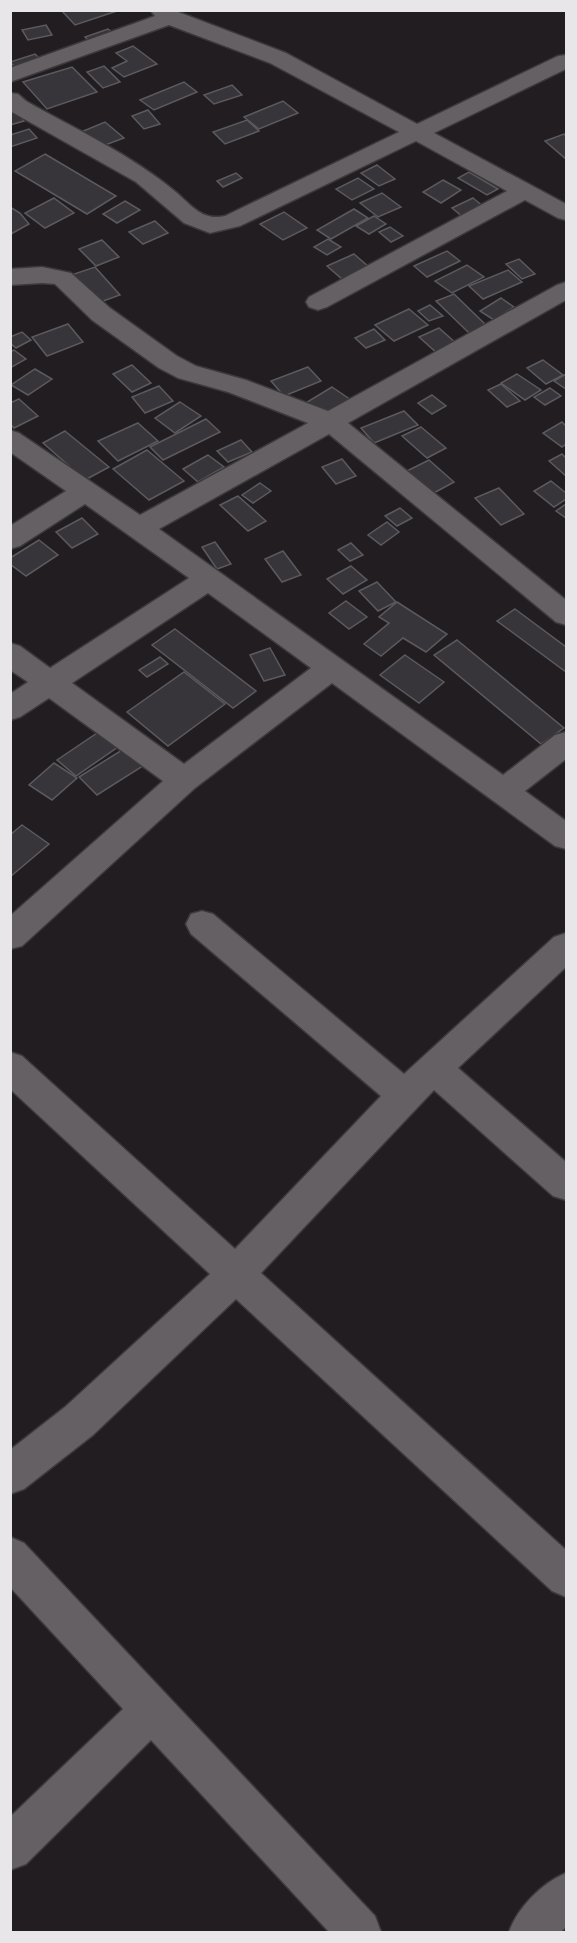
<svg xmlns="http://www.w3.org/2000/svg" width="577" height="1943" font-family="'Fira Sans',sans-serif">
<rect width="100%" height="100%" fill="#211d21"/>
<!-- building -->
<g fill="#373539" stroke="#5c5a5f" stroke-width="1.5">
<path d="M61,10H120L75,25Z"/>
<path d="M46,25L52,35L28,40L22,30Z"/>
<path d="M108,29L116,35L93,44L85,37Z"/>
<path d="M133,46L157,64L124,77L112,68L127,61L116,53Z"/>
<path d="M35,54L43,62L18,70L10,62Z"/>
<path d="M104,66L120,82L103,88L87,72Z"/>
<path d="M72,67L97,92L47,109L23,82Z"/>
<path d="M184,82L197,92L154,110L140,100Z"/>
<path d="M232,85L242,95L214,104L204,95Z"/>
<path d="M283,101L298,113L259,129L244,117Z"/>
<path d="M14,109L24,121L10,125V110Z"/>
<path d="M148,110L160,124L144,129L132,116Z"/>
<path d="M247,120L259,131L225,144L213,132Z"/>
<path d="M105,122L124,138L100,147L81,132Z"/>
<path d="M29,129L37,138L10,147V135Z"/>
<path d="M564,134L566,136V159L545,141Z"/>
<path d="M45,154L116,196L87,214L15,171Z"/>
<path d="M377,165L395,179L379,186L361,173Z"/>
<path d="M469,172L498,189L487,195L458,178Z"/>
<path d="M236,173L242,178L223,187L217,181Z"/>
<path d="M358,178L374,189L352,200L336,189Z"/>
<path d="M443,180L461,190L441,203L423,192Z"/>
<path d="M382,193L401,207L378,217L360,203Z"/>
<path d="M54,198L74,213L45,228L25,213Z"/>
<path d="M473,198L484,207L463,217L452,208Z"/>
<path d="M125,201L140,210L117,223L103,214Z"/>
<path d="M10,207L20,213L29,224L11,234Z"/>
<path d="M354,209L368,218L331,239L317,230Z"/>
<path d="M284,212L307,228L283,240L260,224Z"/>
<path d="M374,216L386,224L369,234L356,226Z"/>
<path d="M155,221L168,233L143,244L129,232Z"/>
<path d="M390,227L403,236L391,242L379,232Z"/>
<path d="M328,239L341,247L327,255L314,247Z"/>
<path d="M102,240L119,257L96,266L79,249Z"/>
<path d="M447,251L460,261L427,277L414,266Z"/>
<path d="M354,254L369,267L342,279L327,266Z"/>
<path d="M519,259L535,274L522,279L506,264Z"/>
<path d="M467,265L484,277L452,293L435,281Z"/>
<path d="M95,267L120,295L92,305L68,276Z"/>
<path d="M508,270L522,282L483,299L469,286Z"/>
<path d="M454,294L487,326L469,333L436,301Z"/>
<path d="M501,298L514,307L494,320L480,311Z"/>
<path d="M430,305L443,316L429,321L418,311Z"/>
<path d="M409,309L428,325L394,341L375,325Z"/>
<path d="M68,324L83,342L47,356L32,337Z"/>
<path d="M439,328L457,344L437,353L419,337Z"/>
<path d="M374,329L385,340L366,348L355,338Z"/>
<path d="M22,332L31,340L16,348L10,343V337Z"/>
<path d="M14,350L26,359L10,368V352Z"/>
<path d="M543,360L563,375L546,384L527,368Z"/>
<path d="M132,365L151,383L132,392L113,374Z"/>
<path d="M308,367L321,381L284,396L271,381Z"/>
<path d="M35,369L52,379L28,395L11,385Z"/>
<path d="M517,374L541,390L525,400L501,383Z"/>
<path d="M566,374V389L554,381Z"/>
<path d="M501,384L520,401L507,407L488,390Z"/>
<path d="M159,386L173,401L145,413L132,397Z"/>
<path d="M332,387L351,400L318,420L299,407Z"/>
<path d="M550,388L561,396L545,405L534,397Z"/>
<path d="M432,395L446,406L432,414L418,403Z"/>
<path d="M19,399L38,416L14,428L10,424V403Z"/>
<path d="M180,402L201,416L175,433L155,418Z"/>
<path d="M404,411L418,425L374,443L361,428Z"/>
<path d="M206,419L220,432L163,460L150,447Z"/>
<path d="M562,422L566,426V444L562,447L543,433Z"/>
<path d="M138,423L158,441L118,461L98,441Z"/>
<path d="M421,427L446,448L427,458L402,436Z"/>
<path d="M65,431L109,467L85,480L43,443Z"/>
<path d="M241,440L252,452L228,462L217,451Z"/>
<path d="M147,450L184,481L149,500L113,469Z"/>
<path d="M562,454L566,458V476L549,461Z"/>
<path d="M208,455L224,467L198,482L183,469Z"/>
<path d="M342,459L356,476L336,484L322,467Z"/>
<path d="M429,460L454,482L432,494L407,471Z"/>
<path d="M551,481L566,493V499L554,507L534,491Z"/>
<path d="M260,483L271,491L253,503L242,495Z"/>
<path d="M499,488L524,514L501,525L475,498Z"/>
<path d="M238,496L266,521L248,531L220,505Z"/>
<path d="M566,504V518L556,511Z"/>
<path d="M400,508L412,518L397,526L385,516Z"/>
<path d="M82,518L98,534L72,548L56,532Z"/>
<path d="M387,522L399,532L381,545L368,535Z"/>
<path d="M39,540L58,555L26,576L10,564V558Z"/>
<path d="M215,542L231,564L217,569L202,547Z"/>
<path d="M351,543L363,555L350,561L338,550Z"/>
<path d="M283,551L301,575L282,582L265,559Z"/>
<path d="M351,566L367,580L343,594L327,579Z"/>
<path d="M377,582L396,602L378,611L359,591Z"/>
<path d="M346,601L367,617L349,629L329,613Z"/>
<path d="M397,602L447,634L426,652L403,638L381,656L364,644L389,623L379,617Z"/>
<path d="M515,609L566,647V672L497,621Z"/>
<path d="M175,629L256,691L233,708L152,645Z"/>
<path d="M457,640L564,728L541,744L434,655Z"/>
<path d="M270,648L285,675L264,681L250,655Z"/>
<path d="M405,655L444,682L419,703L380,675Z"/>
<path d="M160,657L168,664L147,677L139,670Z"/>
<path d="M184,672L225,704L168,746L127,712Z"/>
<path d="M115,721L134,736L76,776L57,760Z"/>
<path d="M138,740L157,757L97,795L79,777Z"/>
<path d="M54,763L77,778L52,800L29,785Z"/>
<path d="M22,825L49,844L10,877V835Z"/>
</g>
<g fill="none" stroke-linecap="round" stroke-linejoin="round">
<!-- minor casing -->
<g stroke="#3c393b" stroke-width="3">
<g id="minor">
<path d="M150,10H173L286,53L417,124L558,56L566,55V69L434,133L566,204V220L558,218L525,200L327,307L318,310L309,307L306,302L309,297L507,191L416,141L240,226L210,233L184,223L136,182L10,111V93L18,94L26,101C77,130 132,155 177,193C193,207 203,221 225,216L399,132L270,63L169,25L10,82V68L155,16Z"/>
<path d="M42,267L71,273L110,308L177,356L196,366L246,380L328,411L557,285L566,282V300L348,423L566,600V625L556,622L329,434L159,529L503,775L555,735L566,732V759L525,791L566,821V849L555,846L332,683L195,788L22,946L10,949V916L163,781L49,698L20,717L10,720V694L28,682L10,670V643L20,646L50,668L189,578L85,504L20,546L10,549V526L66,491L10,452V430L19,433L140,515L308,423L228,392L178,378L159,368L92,320L55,284L42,283L10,285V269ZM208,593L311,668L184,764L72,683Z"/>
<path d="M202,911L213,914L404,1074L554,937L566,933V967L458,1068L566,1162V1200L553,1196L434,1090L261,1273L566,1550V1597L552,1591L236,1299L93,1435L24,1489L10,1494V1450L65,1407L210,1274L10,1089V1052L22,1056L235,1249L381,1096L191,934L186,924L191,914Z"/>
<path d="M10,1537L24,1543L375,1916L381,1932H329L151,1740L26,1864L10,1870V1817L123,1709L10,1587Z"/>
<path d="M566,1873V1927L561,1932H509C517,1908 542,1883 566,1873Z"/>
</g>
</g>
<!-- minor -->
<use href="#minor" fill="#646063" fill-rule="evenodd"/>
</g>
<!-- border -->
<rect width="577" height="1943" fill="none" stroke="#e8e6e8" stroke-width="24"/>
</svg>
